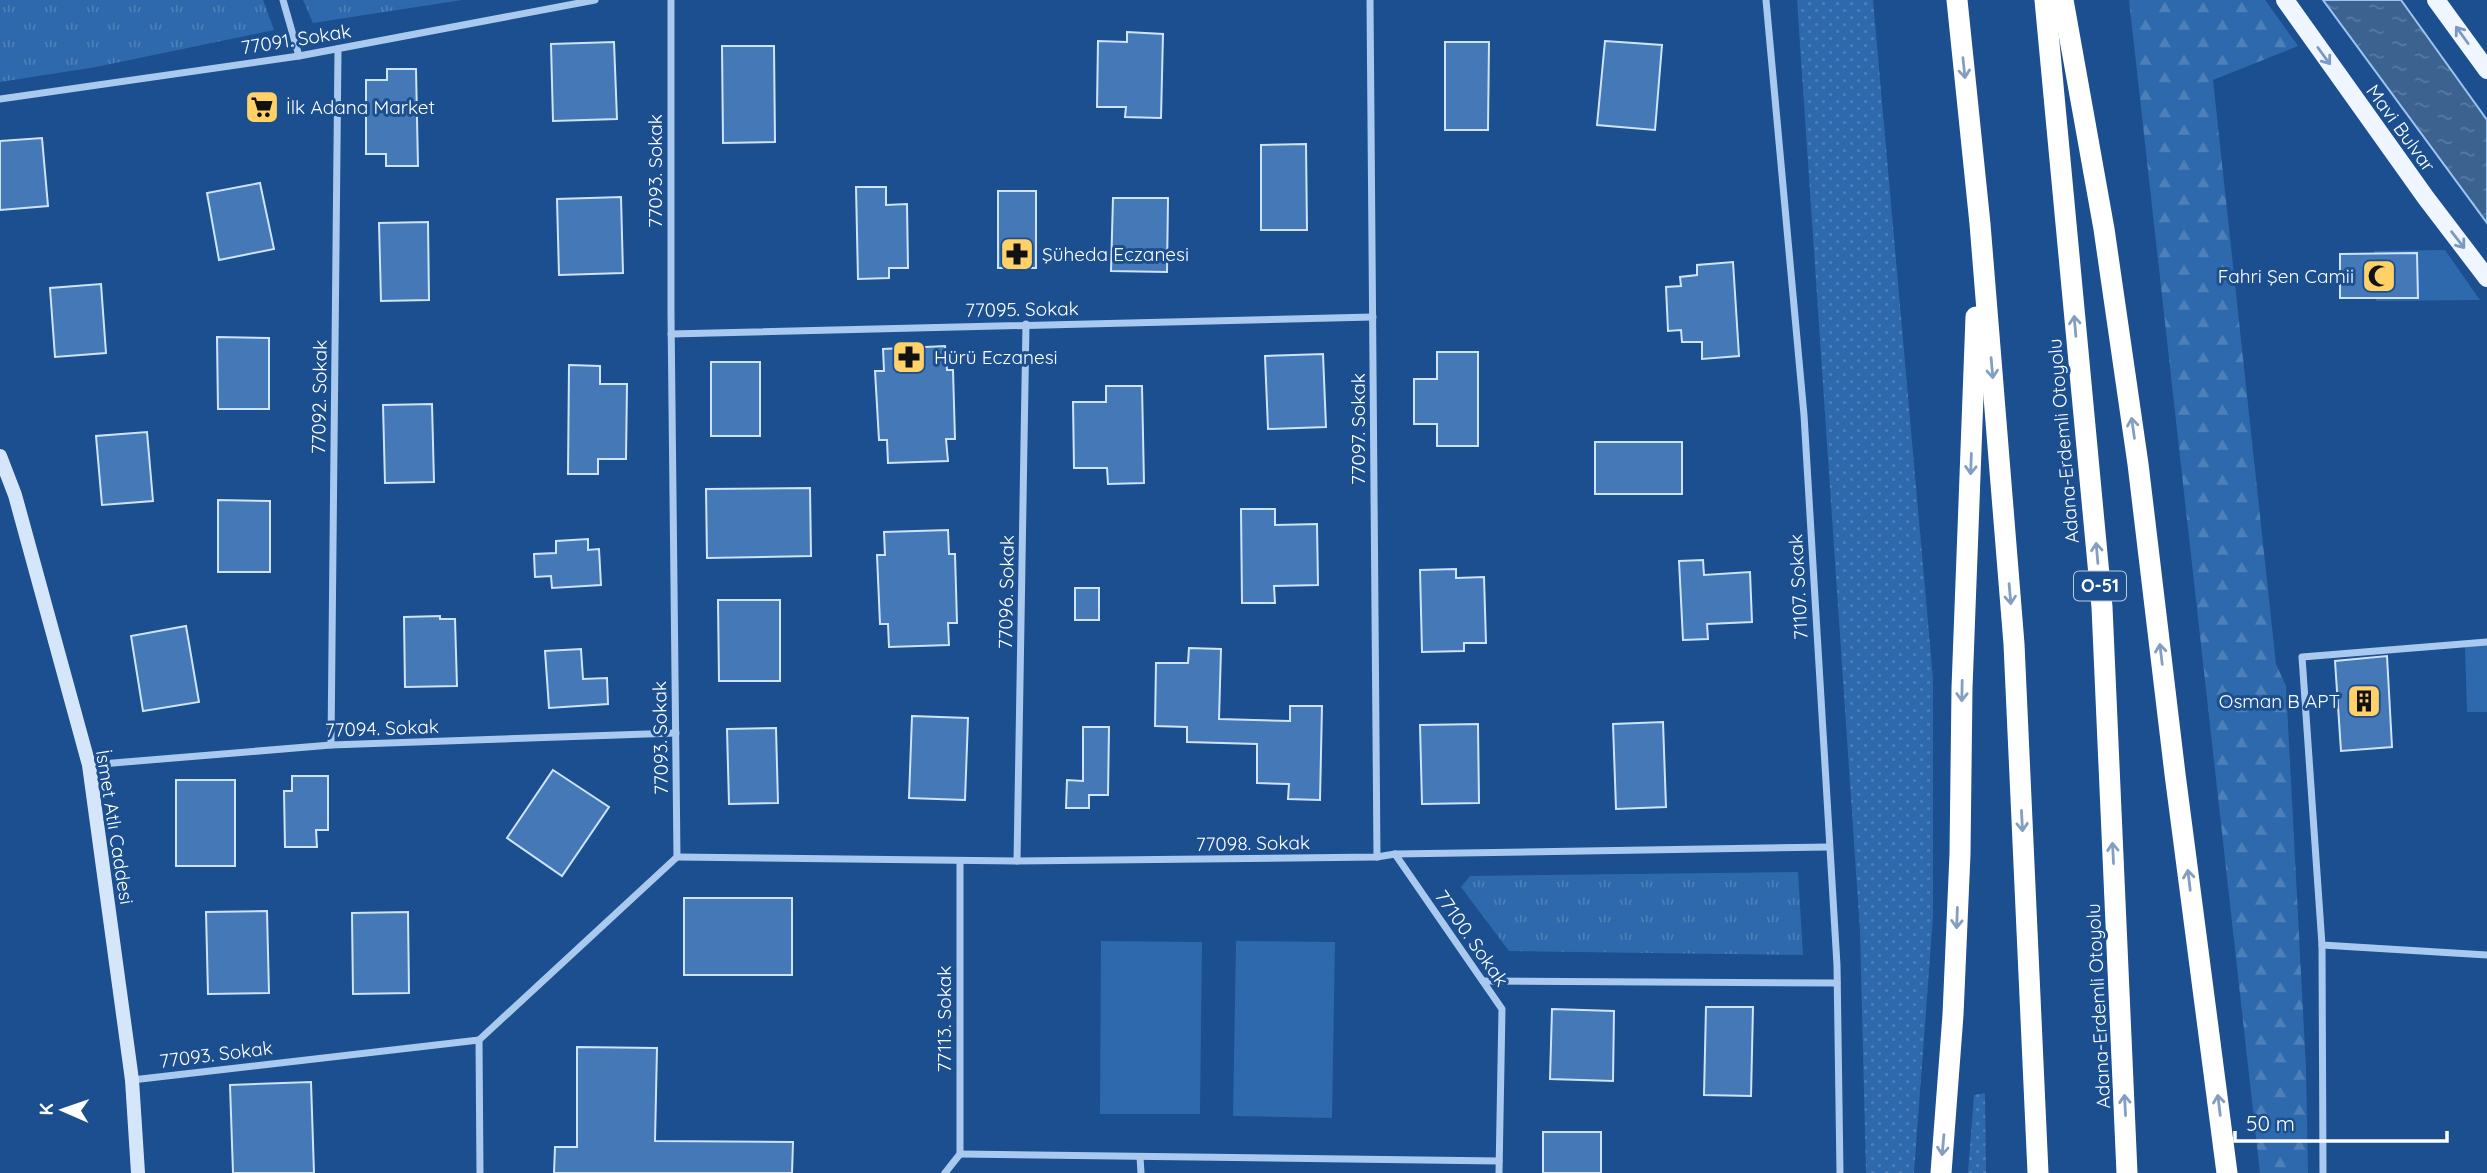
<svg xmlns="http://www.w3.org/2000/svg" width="2487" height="1173" font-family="Quicksand,sans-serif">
<defs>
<pattern id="grass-dots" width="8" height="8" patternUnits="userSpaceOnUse" patternTransform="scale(1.75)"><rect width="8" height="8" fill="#2e69ad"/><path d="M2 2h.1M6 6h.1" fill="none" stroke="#4d80b9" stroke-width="1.8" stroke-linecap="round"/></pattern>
<pattern id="forest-firs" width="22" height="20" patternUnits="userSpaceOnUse" patternTransform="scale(1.75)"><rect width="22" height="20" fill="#2e69ad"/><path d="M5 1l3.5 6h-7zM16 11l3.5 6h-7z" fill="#4d80b9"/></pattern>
<pattern id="park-tufts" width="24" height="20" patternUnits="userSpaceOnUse" patternTransform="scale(1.75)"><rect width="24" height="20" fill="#2e69ad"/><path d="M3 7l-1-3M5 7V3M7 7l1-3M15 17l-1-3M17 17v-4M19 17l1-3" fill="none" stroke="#4d80b9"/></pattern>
<pattern id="water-ripples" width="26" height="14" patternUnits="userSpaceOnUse" patternTransform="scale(1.75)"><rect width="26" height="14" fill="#3c6290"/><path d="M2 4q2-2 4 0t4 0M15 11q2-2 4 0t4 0" fill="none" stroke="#597aa1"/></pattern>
</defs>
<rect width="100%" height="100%" fill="#1b4f8f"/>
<!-- grass -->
<g fill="url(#grass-dots)">
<path d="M1797,0H1873L1933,679V916L1914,1173H1866L1860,931Z"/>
<path d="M1985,1093L1986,1173H1968L1974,1095Z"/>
</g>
<!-- forest -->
<path fill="url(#forest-firs)" d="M2129,0H2265L2298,46L2213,80L2276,664L2286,686L2306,1069L2308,1173H2260Z"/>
<!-- park -->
<g fill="url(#park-tufts)">
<path d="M0,0H263L274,30L96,67L0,82Z"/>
<path d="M303,0H462L313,23Z"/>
<path d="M1798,872L1803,955L1509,951L1461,887L1470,876Z"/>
</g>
<!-- garden -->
<g fill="#2e69ad">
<path d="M2445,250L2480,300L2376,301L2374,251Z"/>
<path d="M2487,645V712H2467L2465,647Z"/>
<path d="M1101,941L1202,942L1200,1114H1100Z"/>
<path d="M1236,941L1335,942L1332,1118L1233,1116Z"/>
</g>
<!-- water -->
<path fill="url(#water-ripples)" stroke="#9cc4f0" stroke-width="2" d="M2323,0H2401L2487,120V223Z"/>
<!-- building -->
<g fill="#4478b7" stroke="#cfe3fa" stroke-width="2">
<path d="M1127,32L1163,34L1161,118L1125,117L1126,107H1097L1098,41L1127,42Z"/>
<path d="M1605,41L1662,45L1655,130L1597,125Z"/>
<path d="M614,42L617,119L553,121L551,44Z"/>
<path d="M1445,42H1489L1488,130H1445Z"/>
<path d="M722,46H774L775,142L723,143Z"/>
<path d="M387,69H416L418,166H386V154H366V80H387Z"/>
<path d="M42,138L48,206L0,210V141Z"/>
<path d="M1306,144L1307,230H1261V145Z"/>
<path d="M260,183L274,249L219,260L207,193Z"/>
<path d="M856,187H886V205L907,204L908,268H889V278L858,279Z"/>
<rect x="998" y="191" width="38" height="77"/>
<path d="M621,197L623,273L559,275L557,199Z"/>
<path d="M1113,198H1168L1167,272L1111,271Z"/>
<path d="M428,222L429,300L381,301L379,223Z"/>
<path d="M2417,253L2418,298H2340V254Z"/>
<path d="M1733,262L1739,356L1702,359V342H1682L1681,330L1668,331L1666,287L1681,286L1680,277L1697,275V265Z"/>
<path d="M101,284L106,353L55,357L50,288Z"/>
<path d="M217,337L269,338V409H218Z"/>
<path d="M945,346L947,370H953L955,439H946L948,461L888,463L887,440H879L875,371H884L883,349Z"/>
<path d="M1437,352H1478V446H1437V424H1414V379H1437Z"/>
<path d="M1323,354L1326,427L1268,429L1265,356Z"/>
<rect x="711" y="362" width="49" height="74"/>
<path d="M569,365L600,366V384H627L626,459H598V474H568Z"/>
<path d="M1106,386H1142L1144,483L1108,484L1107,468H1074L1073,402H1106Z"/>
<path d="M432,404L434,482L385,483L383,405Z"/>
<path d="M147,432L153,501L102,505L96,436Z"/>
<rect x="1595" y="442" width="87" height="52"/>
<path d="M810,488L811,556L707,558L706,489Z"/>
<path d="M218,500L270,501V572H218Z"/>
<path d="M1241,509H1275V525L1317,524L1318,585L1274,586L1275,603H1242Z"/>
<path d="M948,530L949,554H955L957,623H948L949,645L889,647L888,624H880L877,555H885L884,532Z"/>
<path d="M588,539V550L599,549L601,585L552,588L551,576L535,577L534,554L556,553V541Z"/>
<path d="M1703,560L1704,575L1750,572L1752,622L1707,624L1708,639L1683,640L1679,561Z"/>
<path d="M1456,569V578L1484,577L1486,643H1464V651L1422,652L1420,570Z"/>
<rect x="1075" y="588" width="24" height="32"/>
<path d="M718,600H780V681H719Z"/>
<path d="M440,616V619H455L457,686L405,687L404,617Z"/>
<path d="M186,626L199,702L143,711L131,636Z"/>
<path d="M1189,648L1221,649L1219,719L1290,721V706H1322L1320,800L1288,799L1289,784L1257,783V744L1187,742V727L1155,726L1156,663H1188Z"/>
<path d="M581,649L583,679L607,678L608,704L549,708L545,651Z"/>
<path d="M2387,656L2392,747L2341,751L2335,661Z"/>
<path d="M912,716L968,718L965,800L909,798Z"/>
<path d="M1663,722L1666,807L1616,809L1613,724Z"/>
<path d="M1478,724L1479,803L1422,804L1420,725Z"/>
<path d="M1083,727H1109L1108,795H1089V808H1066L1067,780L1083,781Z"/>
<path d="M776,728L778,803L729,804L727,729Z"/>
<path d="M553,770L609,807L562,876L507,838Z"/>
<path d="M292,776H328V830H316L317,847H285L284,791H292Z"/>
<rect x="176" y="780" width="59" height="86"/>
<rect x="684" y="898" width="108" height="77"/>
<path d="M267,911L269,993L208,994L206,912Z"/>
<path d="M408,912L409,993L353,994L352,913Z"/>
<path d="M1706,1007H1753L1751,1096L1704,1095Z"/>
<path d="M1552,1009L1614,1011L1613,1081L1550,1079Z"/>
<path d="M577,1047L657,1048L655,1141L793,1142L792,1173H554L555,1147H577Z"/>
<path d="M311,1082L314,1173H233L230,1085Z"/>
<rect x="1543" y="1132" width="58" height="41"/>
</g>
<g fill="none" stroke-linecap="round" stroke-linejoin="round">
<!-- street -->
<g stroke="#a9c9ee" stroke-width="7">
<path d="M283,0L299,56"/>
<path d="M1370,0L1377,857"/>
<path d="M1766,0L1804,415L1837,965L1840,1173"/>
<path d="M0,99L299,56L595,0"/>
<path d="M671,334L1373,317"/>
<path d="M331,745L338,49"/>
<path d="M89,765L331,745L676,733"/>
<path d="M1395,854L1502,1009L1499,1173"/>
<path d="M677,857L1017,861L1377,857L1395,854L1829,847"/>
<path d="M1017,861L1026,324"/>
<path d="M2322,945L2487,955"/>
<path d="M1483,981L1837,983"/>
<path d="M479,1040L480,1173"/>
<path d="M132,1080L479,1040L677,857L671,314V0"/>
<path d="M960,1154L1499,1161"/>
<path d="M1140,1157L1141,1173"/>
<path d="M945,1173L960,1154V861"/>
<path d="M2323,1173L2322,945L2302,657L2487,642"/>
</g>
<!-- secondary -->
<path stroke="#d6e6fa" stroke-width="14" d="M0,456L15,495L89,765L132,1080L138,1173"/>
<!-- primary -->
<g stroke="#f0f6ff" stroke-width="18">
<path d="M2285,0L2426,198L2487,278"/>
<path d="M2436,0L2487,70"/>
</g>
<!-- highway -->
<g stroke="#fff" stroke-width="21">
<path d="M1957,0L1980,224L2014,644L2038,1173"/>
<path d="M2045,0L2102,607L2127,1173"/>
<path d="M2063,0L2104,229L2138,464L2175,774L2227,1173"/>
<path d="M1941,1173L1953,1015L1960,854L1962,688L1976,317"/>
</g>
</g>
<!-- one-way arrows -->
<defs><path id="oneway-shaft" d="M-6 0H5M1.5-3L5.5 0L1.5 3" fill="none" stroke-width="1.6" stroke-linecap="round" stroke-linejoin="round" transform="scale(1.75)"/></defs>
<g stroke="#7b9ac1">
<use href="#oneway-shaft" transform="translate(2462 35) rotate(-126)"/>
<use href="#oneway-shaft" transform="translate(2324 56) rotate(54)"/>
<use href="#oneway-shaft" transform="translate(2458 240) rotate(52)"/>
</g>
<g stroke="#829ec1">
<use href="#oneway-shaft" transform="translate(1964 68) rotate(84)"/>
<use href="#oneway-shaft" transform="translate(2075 326) rotate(-95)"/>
<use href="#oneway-shaft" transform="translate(1992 368) rotate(85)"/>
<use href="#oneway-shaft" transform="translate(2133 428) rotate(-98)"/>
<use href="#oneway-shaft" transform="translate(1971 464) rotate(92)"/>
<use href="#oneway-shaft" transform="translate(2097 553) rotate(-95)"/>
<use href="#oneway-shaft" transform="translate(2010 594) rotate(85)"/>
<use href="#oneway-shaft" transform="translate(2161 654) rotate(-97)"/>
<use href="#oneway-shaft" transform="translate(1962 691) rotate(91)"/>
<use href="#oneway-shaft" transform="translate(2022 821) rotate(87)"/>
<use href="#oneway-shaft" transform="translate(2113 853) rotate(-93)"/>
<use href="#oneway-shaft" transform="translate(2189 880) rotate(-97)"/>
<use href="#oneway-shaft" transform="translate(1957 918) rotate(92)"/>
<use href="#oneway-shaft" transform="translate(2125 1105) rotate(-93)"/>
<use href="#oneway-shaft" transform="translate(2219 1105) rotate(-97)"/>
<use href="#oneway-shaft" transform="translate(1943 1145) rotate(95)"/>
</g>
<!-- icons -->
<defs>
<g id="supermarket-square" transform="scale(1.75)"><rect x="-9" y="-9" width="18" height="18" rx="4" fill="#ffd166" stroke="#1b4f8f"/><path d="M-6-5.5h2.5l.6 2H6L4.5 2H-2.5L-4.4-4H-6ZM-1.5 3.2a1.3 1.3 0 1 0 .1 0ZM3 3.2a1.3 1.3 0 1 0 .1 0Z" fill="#111"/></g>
<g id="pharmacy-square" transform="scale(1.75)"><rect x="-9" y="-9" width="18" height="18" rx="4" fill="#ffd166" stroke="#1b4f8f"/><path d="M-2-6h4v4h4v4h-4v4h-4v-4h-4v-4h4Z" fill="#111"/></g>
<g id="mosque-square" transform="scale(1.75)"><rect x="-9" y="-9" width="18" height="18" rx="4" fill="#ffd166" stroke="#1b4f8f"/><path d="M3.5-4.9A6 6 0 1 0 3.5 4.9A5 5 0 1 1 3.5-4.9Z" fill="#111"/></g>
<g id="building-square" transform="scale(1.75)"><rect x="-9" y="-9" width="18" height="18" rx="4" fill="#ffd166" stroke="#1b4f8f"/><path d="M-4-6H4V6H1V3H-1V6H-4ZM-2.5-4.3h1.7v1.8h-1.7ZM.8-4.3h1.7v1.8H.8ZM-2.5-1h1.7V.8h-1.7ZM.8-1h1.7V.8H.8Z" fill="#111"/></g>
</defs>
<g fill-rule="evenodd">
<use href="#supermarket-square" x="262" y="107"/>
<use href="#pharmacy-square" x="1017" y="254"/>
<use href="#mosque-square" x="2379" y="276"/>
<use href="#pharmacy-square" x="909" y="357"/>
<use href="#building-square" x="2364" y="701"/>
</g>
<g text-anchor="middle" stroke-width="6" stroke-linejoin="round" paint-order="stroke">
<!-- shield labels -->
<rect fill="#1b4f8f" stroke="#bbcadd" stroke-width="2" x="2074" y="571.5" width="52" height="29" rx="5"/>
<g font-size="18" font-weight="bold" fill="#fff">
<text x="2100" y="592">O-51</text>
</g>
<!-- street labels -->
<g font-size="19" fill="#fff" stroke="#1b4f8f">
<text transform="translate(296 39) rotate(-9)" y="7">77091. Sokak</text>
<text transform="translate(2401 128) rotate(54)" y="7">Mavi Bulvar</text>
<text transform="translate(655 171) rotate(-90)" y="7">77093. Sokak</text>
<text transform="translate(1022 309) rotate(-1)" y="7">77095. Sokak</text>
<text transform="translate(319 397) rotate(-89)" y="7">77092. Sokak</text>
<text transform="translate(1358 429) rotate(-90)" y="7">77097. Sokak</text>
<text transform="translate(2063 441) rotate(-95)" y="7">Adana-Erdemli Otoyolu</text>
<text transform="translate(1798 587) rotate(-93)" y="7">71107. Sokak</text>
<text transform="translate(1006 592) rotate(-89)" y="7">77096. Sokak</text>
<text transform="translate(382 728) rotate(-2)" y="7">77094. Sokak</text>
<text transform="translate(660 738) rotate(-91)" y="7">77093. Sokak</text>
<text transform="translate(115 827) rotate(81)" y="7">İsmet Atlı Caddesi</text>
<text transform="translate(1253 843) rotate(-1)" y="7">77098. Sokak</text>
<text transform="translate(1472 938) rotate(55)" y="7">77100. Sokak</text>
<text transform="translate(2098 1006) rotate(-93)" y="7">Adana-Erdemli Otoyolu</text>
<text transform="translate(944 1019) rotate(-90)" y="7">77113. Sokak</text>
<text transform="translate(216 1054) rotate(-7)" y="7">77093. Sokak</text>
</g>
<!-- poi labels -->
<g font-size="19" fill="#fff" stroke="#1b4f8f" text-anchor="start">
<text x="286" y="114">İlk Adana Market</text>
<text x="1042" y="261">Şüheda Eczanesi</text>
<text x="2354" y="283" text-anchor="end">Fahri Şen Camii</text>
<text x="934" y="364">Hürü Eczanesi</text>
<text x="2340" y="708" text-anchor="end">Osman B APT</text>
</g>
</g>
<!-- north arrow -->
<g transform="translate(63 1110) rotate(272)" stroke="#1b4f8f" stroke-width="5" paint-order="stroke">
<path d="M0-5L12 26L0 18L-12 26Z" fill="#ffffff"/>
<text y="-10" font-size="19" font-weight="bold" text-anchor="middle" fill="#ffffff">K</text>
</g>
<!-- scale -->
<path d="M2235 1131v10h212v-10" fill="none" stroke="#ffffff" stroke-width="3.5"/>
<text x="2246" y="1131" font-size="21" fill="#ffffff" stroke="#1b4f8f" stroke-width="5" paint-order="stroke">50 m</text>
</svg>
